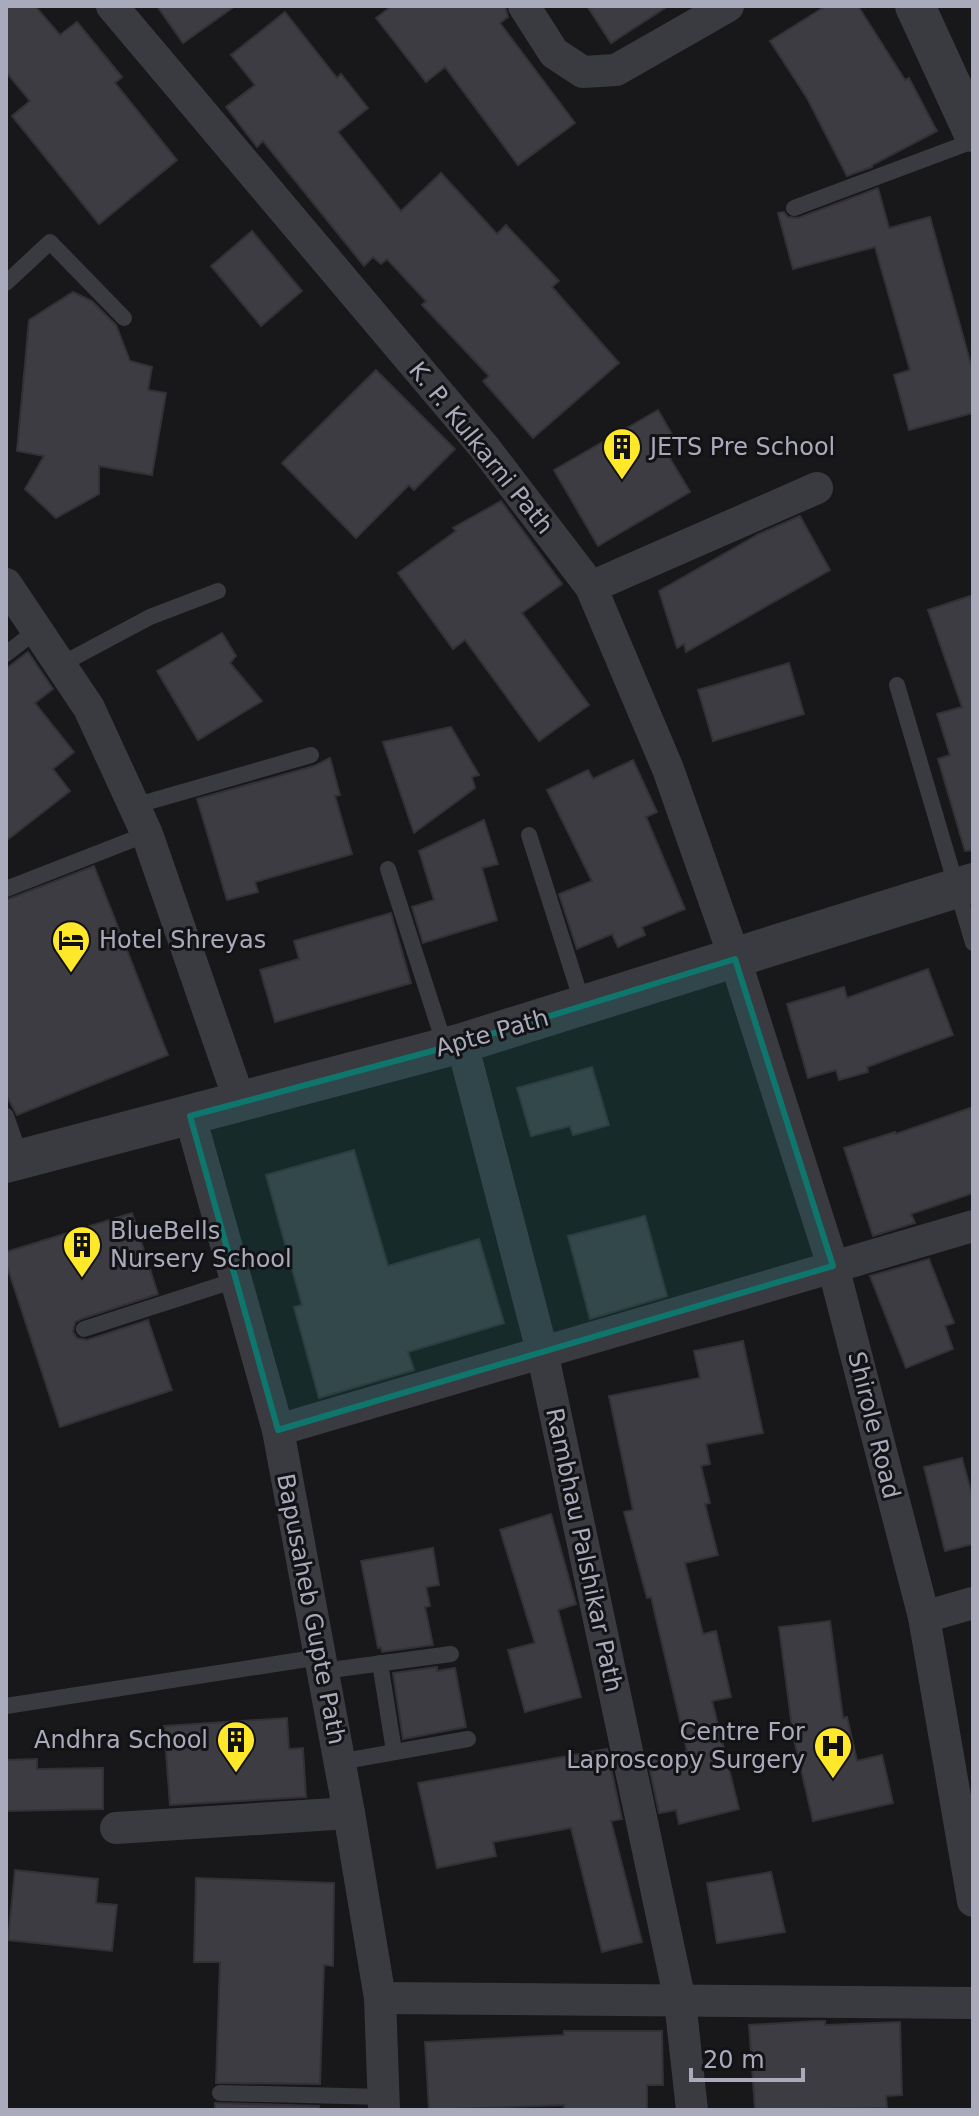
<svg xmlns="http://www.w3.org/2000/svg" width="979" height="2116" font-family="'DejaVu Sans',sans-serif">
<rect width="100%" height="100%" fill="#18171a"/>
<!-- building -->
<g fill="#3d3c42" stroke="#323136" stroke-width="2">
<path d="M6,6H35L60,35L77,22L122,77L115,83L177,160L99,224L12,116L30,101L6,72Z"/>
<path d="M157,6H235L183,43Z"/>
<path d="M392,6H505L508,17L500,23L575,123L518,165L445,67L426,82L376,18Z"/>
<path d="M587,6H668L611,43Z"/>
<path d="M826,6H858L905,80L909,78L937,131L872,165V167L847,176L807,98L770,41Z"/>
<path d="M285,12L337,78L341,74L368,108L338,132L401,211L441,173L497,234L506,225L559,281L552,287L619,363L533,438L483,381L489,376L422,305L426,301L387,259L381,264L373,257L364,266L263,141L257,147L226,107L255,85L231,55Z"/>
<path d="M878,188L889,228L930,217L973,372V413L909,430L894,375L910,370L875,247L793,269L778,213L784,212L788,217L798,218Z"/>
<path d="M252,231L302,291L261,326L211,266Z"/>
<path d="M73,292L92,301L116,325L130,361L152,367L148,390L166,393L152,475L99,466V494L56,518L25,489L44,456L17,451L29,320Z"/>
<path d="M376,370L455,449L414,490L409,485L356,538L282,463Z"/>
<path d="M658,410L674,438L662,445L690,492L598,546L554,470Z"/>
<path d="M501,501L562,584L522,613L589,705L539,741L465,640L453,649L398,573L456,531L453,528Z"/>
<path d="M800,516L830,570L686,652L684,644L677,648L659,591L759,534Z"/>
<path d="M973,595V850L965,851L938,759L950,755L937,714L962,707L928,610Z"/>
<path d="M222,633L236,656L230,663L262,701L198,740L157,671Z"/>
<path d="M28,652L53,689L35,703L74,752L53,769L70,791L6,841V667L7,668Z"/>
<path d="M789,663L804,714L713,741L698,690Z"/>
<path d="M451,727L479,775L472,777L475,788L414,833L383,742Z"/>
<path d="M330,758L340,795L335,796L352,854L255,882L258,892L227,900L197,799L314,766Z"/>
<path d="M633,760L657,812L646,817L685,909L642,927L645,935L618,947L612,934L577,949L559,894L592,881L547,790L588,770L593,779Z"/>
<path d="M484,820L498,864L482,868L497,920L423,943L412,907L434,900L419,851Z"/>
<path d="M94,866L168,1055L17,1115L6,1095V900Z"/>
<path d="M391,913L411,983L275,1022L260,970L299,959L294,941Z"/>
<path d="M928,969L953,1035L867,1067L868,1072L839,1080L836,1070L808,1078L787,1004L844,987L847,998Z"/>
<path d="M592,1067L609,1125L573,1135L570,1126L531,1136L517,1088Z"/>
<path d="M973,1107V1193L911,1214L915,1223L873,1236L844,1148L895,1132L896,1134Z"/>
<path d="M354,1150L388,1266L479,1239L504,1323L408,1352L414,1370L319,1398L294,1307L302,1305L266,1175Z"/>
<path d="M132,1213L158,1294L81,1319L75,1322L73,1332L77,1338L87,1340L148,1320L172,1390L60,1427L6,1263V1252Z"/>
<path d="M645,1216L667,1296L590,1319L568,1236Z"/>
<path d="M929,1259L954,1323L945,1326L953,1349L906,1368L870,1276Z"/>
<path d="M743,1341L763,1433L706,1444L710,1464L701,1466L710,1503L705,1504L718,1555L685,1563L703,1634L716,1631L731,1697L712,1701L739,1809L679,1824L676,1810L659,1813L648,1761L687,1751L651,1597L647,1598L624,1512L633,1510L609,1396L700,1378L694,1351Z"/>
<path d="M962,1458L973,1499V1544L945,1551L924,1467Z"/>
<path d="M551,1514L576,1604L558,1610L581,1697L525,1712L508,1650L535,1643L500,1530Z"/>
<path d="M433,1548L439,1585L426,1587L430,1606L425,1607L433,1645L382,1652L381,1647L378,1648L361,1561Z"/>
<path d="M830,1621L843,1718L847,1717L857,1761L882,1755L893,1803L813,1821L793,1735L779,1627Z"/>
<path d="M437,1667V1671L455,1668L466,1727L403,1739L393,1673Z"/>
<path d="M287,1718L289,1749L303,1748L306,1797L170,1805L164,1726Z"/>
<path d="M607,1749L622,1819L611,1821L642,1942L602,1952L571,1828L493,1842L496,1856L437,1868L418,1783Z"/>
<path d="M37,1759V1769L103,1768V1809L6,1811V1760Z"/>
<path d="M15,1870L98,1879L96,1903L117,1905L112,1951L8,1940Z"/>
<path d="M771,1872L785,1932L717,1943L707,1883Z"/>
<path d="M196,1878L334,1883L333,1966L324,1965L320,2084L216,2083L220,1962H194Z"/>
<path d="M816,2021H825V2025L900,2022L902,2095L886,2096L887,2108L755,2110L749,2025Z"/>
<path d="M564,2031H662L663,2085H647V2110H564V2105L429,2110L425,2042L564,2035Z"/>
<path d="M215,2103L319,2106V2110H215Z"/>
</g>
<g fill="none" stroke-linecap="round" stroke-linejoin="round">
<!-- service -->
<g stroke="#3a3a41" stroke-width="16">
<path d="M794,208L973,141"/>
<path d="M6,283L50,242L124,318"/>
<path d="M6,654L37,630"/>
<path d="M60,665L150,617L218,591"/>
<path d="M897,685L973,943"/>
<path d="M134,806L311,755"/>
<path d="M529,835L583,1005"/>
<path d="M388,869L445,1046"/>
<path d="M6,889L147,834"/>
<path d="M6,1116L21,1159"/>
<path d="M84,1329L236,1280"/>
<path d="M380,1663L394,1751"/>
<path d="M323,1671L451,1654"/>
<path d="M6,1706L320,1657"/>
<path d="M339,1762L468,1739"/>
<path d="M220,2093L384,2097"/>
</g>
<!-- minor -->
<g stroke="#3a3a41" stroke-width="32">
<path d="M112,6L484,447L591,587L668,769L735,959L833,1266L924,1617L973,1901"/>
<path d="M524,6L554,53L583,72L616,70L728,6"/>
<path d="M6,584L89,708L147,834L240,1102"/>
<path d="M591,587L817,488"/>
<path d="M462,1043L542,1351L680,2001L692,2110"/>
<path d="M190,1116L278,1430L349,1813L380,1998L384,2110"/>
<path d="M278,1430L973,1226"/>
<path d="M924,1617L973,1603"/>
<path d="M116,1828L349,1813"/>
<path d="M380,1998L973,2003"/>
</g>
<!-- tertiary -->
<g stroke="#3a3a41" stroke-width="40">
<path d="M915,6L973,132"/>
<path d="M6,1163L462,1043L973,883"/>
</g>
</g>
<!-- marked area -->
<path fill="#0f766e" fill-opacity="0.2" stroke="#0f766e" stroke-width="6" stroke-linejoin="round" d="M735,959L833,1266L278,1430L190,1116L462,1043Z"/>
<!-- icons -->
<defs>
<g id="building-pin" transform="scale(2)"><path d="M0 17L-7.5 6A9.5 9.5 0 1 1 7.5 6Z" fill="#ffe82a" stroke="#131215"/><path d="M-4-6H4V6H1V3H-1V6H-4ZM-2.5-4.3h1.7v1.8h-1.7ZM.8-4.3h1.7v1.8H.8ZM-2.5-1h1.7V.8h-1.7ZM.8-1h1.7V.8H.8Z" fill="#111"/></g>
<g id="hotel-pin" transform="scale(2)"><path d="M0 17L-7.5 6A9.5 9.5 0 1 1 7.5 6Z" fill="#ffe82a" stroke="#131215"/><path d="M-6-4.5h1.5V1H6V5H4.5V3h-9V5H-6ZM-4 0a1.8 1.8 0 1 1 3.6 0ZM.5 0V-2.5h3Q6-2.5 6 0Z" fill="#111"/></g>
<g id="hospital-pin" transform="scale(2)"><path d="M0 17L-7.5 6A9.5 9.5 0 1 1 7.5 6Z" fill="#ffe82a" stroke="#131215"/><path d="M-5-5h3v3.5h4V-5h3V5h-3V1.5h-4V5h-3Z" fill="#111"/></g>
</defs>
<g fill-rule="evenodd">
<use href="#building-pin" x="622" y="447"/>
<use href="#hotel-pin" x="71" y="940"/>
<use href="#building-pin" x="82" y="1245"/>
<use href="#building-pin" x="236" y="1740"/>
<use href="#hospital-pin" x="833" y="1746"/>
</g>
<g text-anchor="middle" stroke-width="6" stroke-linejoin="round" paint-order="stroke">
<!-- poi labels -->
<g font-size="24" fill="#a9aabb" stroke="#131215" text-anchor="start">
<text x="650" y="455">JETS Pre School</text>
<text x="99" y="948">Hotel Shreyas</text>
<text x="110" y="1239">BlueBells<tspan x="110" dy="28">Nursery School</tspan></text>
<text x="805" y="1740" text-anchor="end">Centre For<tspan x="805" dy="28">Laproscopy Surgery</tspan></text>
<text x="208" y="1748" text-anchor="end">Andhra School</text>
</g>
<!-- street labels -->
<g font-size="24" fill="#a9aabb" stroke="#131215">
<text transform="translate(481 448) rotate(51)" y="8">K. P. Kulkarni Path</text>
<text transform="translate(492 1033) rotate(-16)" y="8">Apte Path</text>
<text transform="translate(874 1425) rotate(76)" y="8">Shirole Road</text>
<text transform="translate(584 1550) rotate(78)" y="8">Rambhau Palshikar Path</text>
<text transform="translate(311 1609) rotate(79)" y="8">Bapusaheb Gupte Path</text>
</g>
</g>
<!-- border -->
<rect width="979" height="2116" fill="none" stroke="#a9aabb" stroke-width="16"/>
<!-- scale -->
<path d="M691 2068v12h112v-12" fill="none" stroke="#a9aabb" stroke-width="4"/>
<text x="703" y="2068" font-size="24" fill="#a9aabb" stroke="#131215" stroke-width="6" paint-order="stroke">20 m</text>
</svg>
